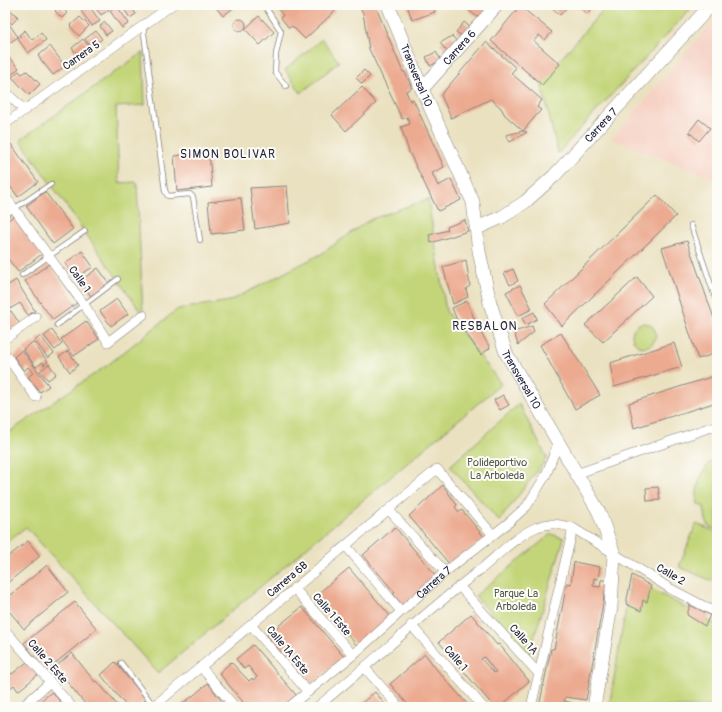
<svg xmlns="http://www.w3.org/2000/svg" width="722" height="712" font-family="Pangolin,sans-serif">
<rect width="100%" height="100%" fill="#fdfcf7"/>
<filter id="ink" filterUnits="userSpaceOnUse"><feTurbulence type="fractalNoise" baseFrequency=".025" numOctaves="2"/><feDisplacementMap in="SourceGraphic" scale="8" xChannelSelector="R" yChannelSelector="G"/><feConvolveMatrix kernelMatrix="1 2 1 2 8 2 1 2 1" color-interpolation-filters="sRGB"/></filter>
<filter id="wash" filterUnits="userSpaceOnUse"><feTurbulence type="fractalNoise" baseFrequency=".012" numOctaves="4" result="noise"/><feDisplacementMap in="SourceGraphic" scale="16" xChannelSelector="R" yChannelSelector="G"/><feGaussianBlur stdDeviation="0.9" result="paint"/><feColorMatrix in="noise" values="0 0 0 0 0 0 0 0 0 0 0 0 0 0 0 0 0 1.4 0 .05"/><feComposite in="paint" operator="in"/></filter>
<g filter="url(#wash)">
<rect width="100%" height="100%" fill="#eae1c0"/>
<!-- built -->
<path fill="#f6d2c4" d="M717,16V180L612,139Z"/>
<!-- green -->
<g fill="#c3d578" stroke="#727c5a">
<path d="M607,5H694L558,153L541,82Z"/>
<path d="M322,39L339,62L301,93L285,70Z"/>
<path d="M143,52L145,105L116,107L119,183L137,182L143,315L20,140Z"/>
<path d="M428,199L446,311L501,384L158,673L26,527L5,543V435L109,364L178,309L230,301L321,254L369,220Z"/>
<circle cx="644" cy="335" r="12"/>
<path d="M519,404L547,458L499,521L450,466Z"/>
<path d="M711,461L717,462V529L709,527L706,520L704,507L698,504C694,489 701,473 711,461Z"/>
<path d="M696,524L717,532V583L679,567Z"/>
<path d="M551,534L564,538L529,655L475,596Z"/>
<path d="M631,578L717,625V707H609Z"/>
</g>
<g id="blocks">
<!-- building -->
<g fill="#ecaa90" fill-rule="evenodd">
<path d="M5,5L18,17L12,24L5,18L8,15L5,12Z"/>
<path d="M93,5H105L109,10L101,15Z"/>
<path d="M116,5L129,23L122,28L110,11L112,9L110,6Z"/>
<path d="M121,5H130L136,14L130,18Z"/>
<path d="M214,5H237L223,16Z"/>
<path d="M274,5H329L335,11L305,39L292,26L289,28L281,18L283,15Z"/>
<path d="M359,5H375L403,72H405L412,88L406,91L410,101L413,99L444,167L432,173L438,186L451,179L461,200L438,211L409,152L401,127L410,124L407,117L402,119L369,49L363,13Z"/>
<path d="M407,5H433L435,12L412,20Z"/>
<path d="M472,5H490L480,19L468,10Z"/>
<path d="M549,5H569L560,15Z"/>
<path d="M577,5H594L587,14Z"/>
<path d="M60,6L67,13L62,18L55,11Z"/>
<path d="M89,6L100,21L92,26L81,11Z"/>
<path d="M520,6L552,32L545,40L539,35L534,41L560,64L542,85L491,41Z"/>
<path d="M259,16L274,32L260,45L245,29Z"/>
<path d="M80,17L89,26L79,36L70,26Z"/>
<circle cx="240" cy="25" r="6"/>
<path d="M105,22L112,31L106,35L100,26Z"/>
<path d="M464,22L472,29L465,38L456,32Z"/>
<path d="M9,24L18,37L8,44L5,41V27Z"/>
<path d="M25,30L32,40L41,33L46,40L28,53L18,39L21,37L19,35Z"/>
<path d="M96,31L102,39L91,47L85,39Z"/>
<path d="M452,36L460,45L450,55L440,43Z"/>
<path d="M83,39L90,48L79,57L72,48Z"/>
<path d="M486,42L516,68L511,73L542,100L537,107L541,110L523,131L505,115L501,108L491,99L451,118L441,95Z"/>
<path d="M50,46L65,66L53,75L38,56Z"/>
<path d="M436,52L441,60L430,66L426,57Z"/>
<path d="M5,53L19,68L9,77L5,72Z"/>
<path d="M364,70L370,76L362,84L356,78Z"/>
<path d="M19,71L22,74L27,71L40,84L29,95L12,77Z"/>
<path d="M362,87L376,103L346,131L332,115Z"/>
<path d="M699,119L710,128L699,141L689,132Z"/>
<path d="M523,131L527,132L510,142L506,135Z"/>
<path d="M11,144L38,182L18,197L5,179V149Z"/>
<path d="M209,153L212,187L177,191L174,156Z"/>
<path d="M287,186L290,223L255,229L250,188Z"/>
<path d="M45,192L73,229L53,244L26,206Z"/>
<path d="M657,195L676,216L562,326L545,304Z"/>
<path d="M241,198L245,230L211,234L208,202Z"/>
<path d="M14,216L42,254L18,272L5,255V222Z"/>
<path d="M465,220L468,231L431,243L429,235L448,230L447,227Z"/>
<path d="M687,241L717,327V353L698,359L662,248Z"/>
<path d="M82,251L93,267L75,278L65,263Z"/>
<path d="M466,260L470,286L466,289L468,297L453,304L443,267Z"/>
<path d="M49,264L77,303L53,320L25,281Z"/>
<path d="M98,268L109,283L91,296L80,281Z"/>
<path d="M513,269L518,281L510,285L504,273Z"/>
<path d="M637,277L652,296L603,342L585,325Z"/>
<path d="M16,280L35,311L28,315L20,303L8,310L5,305V287Z"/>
<path d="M520,285L532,309L518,316L506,292Z"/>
<path d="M117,299L128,314L111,326L100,311Z"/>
<path d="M467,301L474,318L473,319L490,348L481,355L461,326L473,319L459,325L452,308Z"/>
<path d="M11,311L20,324L5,335V316Z"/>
<path d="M534,312L537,319L526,325L522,318Z"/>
<path d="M86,321L99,339L74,356L61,339Z"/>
<path d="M532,326L534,332L518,345L514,332Z"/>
<path d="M52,330L62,344L55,350L44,336Z"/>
<path d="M561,333L600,395L575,409L540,345Z"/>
<path d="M40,336L54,353L48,358L35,341Z"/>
<path d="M33,342L48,362L44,365L43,362L36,367L23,349Z"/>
<path d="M674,343L682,367L614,387L610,363Z"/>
<path d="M22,350L49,386L40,392L28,377L33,373L28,367L24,371L14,357Z"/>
<path d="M68,351L78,365L70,372L59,357Z"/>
<path d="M49,364L56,374L48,380L40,371Z"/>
<path d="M717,375V402L634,428L629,403Z"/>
<path d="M503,395L509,405L500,410L494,400Z"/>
<path d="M443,485L457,505L455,507L459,512L462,510L485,538L450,565L409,516Z"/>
<path d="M658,487L660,500L647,501L646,488Z"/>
<path d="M395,527L437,577L403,606L393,594L395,593L363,555Z"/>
<path d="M28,541L40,556L5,585V559Z"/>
<path d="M574,562L600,567L598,579L594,578L593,586L600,587L601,580H607L586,700L565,697L564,701L587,707H539L551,649H554L567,583L571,584Z"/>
<path d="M47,565L68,592L24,629L5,606V600Z"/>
<path d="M349,568L391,617L358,647L315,596Z"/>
<path d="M632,575L651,586L647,602L643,600L641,611L626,604Z"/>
<path d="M75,602L97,629L46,671L24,643Z"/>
<path d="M690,605L710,615L705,626L687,615Z"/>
<path d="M302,607L344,657L307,689L289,668L293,664L291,662L287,665L283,660L285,657L267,635Z"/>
<path d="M471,614L497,645L499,644L529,681L500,707H494L439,642ZM484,657L491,666L496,672L494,673L481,659Z"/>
<path d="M253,645L297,696L285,707H247L219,673L231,662L249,681L252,678L253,680L257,677L248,666L244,669L236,659Z"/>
<path d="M72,653L95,682L97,681L119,707H89L86,705L55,667Z"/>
<path d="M425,654L437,670L470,707H410L404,700L390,684Z"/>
<path d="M27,662L39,674L18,691L14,685L5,693V673L8,670L12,674Z"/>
<path d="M115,662L146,699L137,707H127L101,675Z"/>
<path d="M208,683L226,707H178L194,695Z"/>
<path d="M52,692L65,707H34L44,698Z"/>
<path d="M375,692L387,707H357Z"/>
</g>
</g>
</g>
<g filter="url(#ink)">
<use href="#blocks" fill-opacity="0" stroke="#86827e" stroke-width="1"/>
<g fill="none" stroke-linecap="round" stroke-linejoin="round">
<!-- lane casing -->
<g stroke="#86827e" stroke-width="6">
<g id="lane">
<path d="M264,5L281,31L276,54L275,72L286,86"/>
<path d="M143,26L165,191L168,196L190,194L193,197L200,240"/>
<path d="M5,215L51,184"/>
<path d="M691,225L717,303"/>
<path d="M22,275L85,231"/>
<path d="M57,325L118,279"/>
<path d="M121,663L154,706"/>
</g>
</g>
<!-- street casing -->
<g stroke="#86827e" stroke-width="10">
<g id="street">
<path d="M5,91L24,110"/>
<path d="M5,124L172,5"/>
<path d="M5,196L85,306L108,342L143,315"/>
<path d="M5,339L36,317"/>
<path d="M5,354L36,397"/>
<path d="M576,474L717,425"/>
<path d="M389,510L445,572"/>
<path d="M346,546L400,610"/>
<path d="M459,586L539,674"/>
<path d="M294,588L353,655"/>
<path d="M251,625L308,692"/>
<path d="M411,625L483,707"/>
<path d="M5,630L72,707"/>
<path d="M201,667L235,707"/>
<path d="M365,668L399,707"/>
<path d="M22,707L50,682"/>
<path d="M153,707L437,469L493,535"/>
<path id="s1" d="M289,707L353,655L445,572L507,524L527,506L546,475L558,443"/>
<path d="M317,707C373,662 424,613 481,569C498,555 516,536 537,527C550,522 560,524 573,528L671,589L717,613"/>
<path d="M531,707L573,528"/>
</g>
</g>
<!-- secondary casing -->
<g stroke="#86827e" stroke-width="14">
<g id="secondary">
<path id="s2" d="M388,5L422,89L473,202L479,251L490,303L506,353L599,512L614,554L611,607L594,707"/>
<path id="s3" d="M422,89L497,5"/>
<path id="s4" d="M477,228L502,217L525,202L554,176L711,5"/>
</g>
</g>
<!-- lane -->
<use href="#lane" stroke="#fff" stroke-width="4.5"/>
<!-- street -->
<use href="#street" stroke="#fff" stroke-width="9"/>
<!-- secondary -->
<use href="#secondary" stroke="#fff" stroke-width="13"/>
</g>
</g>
<g text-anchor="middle" stroke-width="4" stroke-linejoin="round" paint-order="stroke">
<!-- street labels -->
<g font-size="11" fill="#22223b" stroke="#fdfcf7">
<text dy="4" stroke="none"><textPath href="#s3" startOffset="56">Carrera 6</textPath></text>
<text transform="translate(81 55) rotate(-35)" y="4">Carrera 5</text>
<text dy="4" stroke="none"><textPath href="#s2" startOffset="76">Transversal 10</textPath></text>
<text dy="4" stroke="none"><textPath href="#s4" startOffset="163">Carrera 7</textPath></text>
<text transform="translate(80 279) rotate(55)" y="4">Calle 1</text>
<text dy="4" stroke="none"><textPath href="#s2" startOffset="400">Transversal 10</textPath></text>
<text transform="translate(671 574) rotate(30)" y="4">Calle 2</text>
<text transform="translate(287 579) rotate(-40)" y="4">Carrera 6B</text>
<text dy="4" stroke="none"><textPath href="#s1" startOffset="191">Carrera 7</textPath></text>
<text transform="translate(332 614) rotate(49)" y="4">Calle 1 Este</text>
<text transform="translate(524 639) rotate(48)" y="4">Calle 1A</text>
<text transform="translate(288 650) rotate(50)" y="4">Calle 1A Este</text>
<text transform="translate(456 658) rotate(49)" y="4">Calle 1</text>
<text transform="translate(48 661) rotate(49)" y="4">Calle 2 Este</text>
</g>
<!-- park labels -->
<g font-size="11" fill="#52584d" stroke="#fdfcf7">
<text x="497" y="466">Polideportivo<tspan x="497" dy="13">La Arboleda</tspan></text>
<text x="516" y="597">Parque La<tspan x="516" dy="13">Arboleda</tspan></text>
</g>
<!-- neighbourhood labels -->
<g font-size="12" letter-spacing="1" fill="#22223b" stroke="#fdfcf7">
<text x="228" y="158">SIMON BOLIVAR</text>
<text x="485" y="330">RESBALON</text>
</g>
</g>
<!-- margin -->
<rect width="722" height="712" fill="none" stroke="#fdfcf7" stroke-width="20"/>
</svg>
